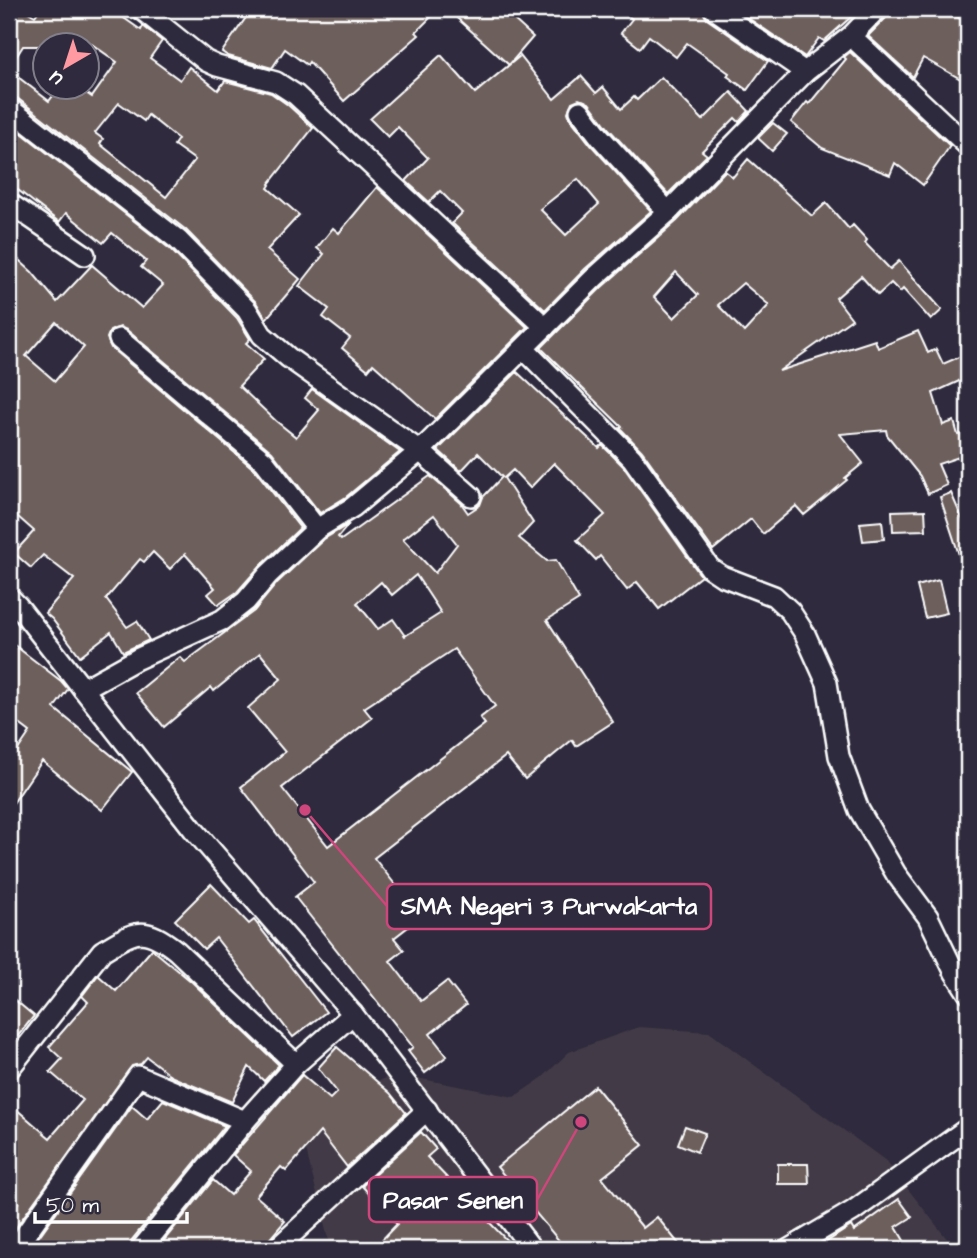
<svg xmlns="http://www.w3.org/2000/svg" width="977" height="1258" font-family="'Architects Daughter',sans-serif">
<rect width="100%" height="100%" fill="#2f2a3d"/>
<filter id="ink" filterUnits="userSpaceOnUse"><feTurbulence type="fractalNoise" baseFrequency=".0143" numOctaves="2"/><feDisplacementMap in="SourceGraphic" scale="14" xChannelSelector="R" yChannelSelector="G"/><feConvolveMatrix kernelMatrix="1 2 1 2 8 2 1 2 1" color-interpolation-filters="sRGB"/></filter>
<g filter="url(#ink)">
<!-- built -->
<path fill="#423a46" d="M639,1027L709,1032L886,1161L955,1249H333L327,1235L305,1146L360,1091L385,1078L422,1079L514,1097L542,1078L569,1052Z"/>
<!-- building -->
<g fill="#6d5e5b" stroke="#fff" stroke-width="2" fill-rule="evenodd">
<path d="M9,9H23L35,16L40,9H111L141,30L143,26L162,41L150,58L180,80L189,67L218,90L225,81L271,93L288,105L313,128L269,184L270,185L268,188L299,215L267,250L300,279L266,319L256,302L186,230L17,98L9,96V70L49,101L59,88H79L92,97L117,62L90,43L88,46H23L9,68ZM119,103L144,121L148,115L178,139L174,145L195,160L166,197L100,144L103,139L95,133Z"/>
<path d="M252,9H439L416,32L419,35L344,101L309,62L307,65L285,49L272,68L228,56L222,52Z"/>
<path d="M447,9H502L533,37L509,65Z"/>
<path d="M620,9H702L707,19L768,61L747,90L727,76L729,73L687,43L676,57L649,36L640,48L621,33L632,19Z"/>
<path d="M735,9H860L824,41L819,38L805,57Z"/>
<path d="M889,9H941L968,22V83L923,58L913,77L868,36L886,18Z"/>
<path d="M850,52L950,146L923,185L895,163L890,175L822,148L791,122L807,102L809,104L846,59L844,57Z"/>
<path d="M441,55L475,93L520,56L554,99L581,76L596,93L603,87L621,109L634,97L637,100L661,77L703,120L731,92L749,111L739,122L735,118L702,151L707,155L668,194L609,129L589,103L579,99L572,102L568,112L570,118L591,145L651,211L585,269L545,310L452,223L462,213L440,191L429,202L406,181L428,158L398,127L388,137L370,119ZM578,179L599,204L566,235L540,209Z"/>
<path d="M9,123L170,249L237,318L250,339L246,343L264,359L239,386L276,421L296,437L319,410L305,398L312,389L400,452L346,497L320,513L272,452L127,330L120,327L110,331L107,338L111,348L255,470L300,528L260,566L237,592L218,605L208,594L215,588L185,554L170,569L153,552L144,562L140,559L106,599L127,627L137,621L149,640L123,652L111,632L80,656L52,619L45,613L74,579L43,555L31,568L14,553L34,531L9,509V251L32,272L57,302L92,265L142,308L163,285L141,267L146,261L112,233L103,243L66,213L59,222L9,183ZM56,322L84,347L55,381L26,356Z"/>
<path d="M773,123L787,134L772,151L758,138Z"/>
<path d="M748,159L812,216L826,203L849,229L853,225L867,240L865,243L890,269L899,261L942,310L931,320L903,289L900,292L891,283L878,295L861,276L836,298L852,319L779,371L875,340L878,348L918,331L928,353L936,349L943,364L968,353V377L933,393L943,425L954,421L958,435L968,432V454L938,464L947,485L928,494L920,476L887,435L886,430L840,434L863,463L845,478L847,480L804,515L796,506L763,534L751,519L713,550L642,451L620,428L622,427L541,348L602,287L677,221L725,171L733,177ZM676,272L698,295L674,318L654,297ZM743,283L769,305L744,332L718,305Z"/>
<path d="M377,187L527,327L435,419L373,364L368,370L342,348L350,338L323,317L329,309L299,286L324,254L317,248L333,228L339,233Z"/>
<path d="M517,372L599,448L602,445L623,466L701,576L659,609L637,582L627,590L600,556L596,560L577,540L605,515L554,463L530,488L513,470L504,478L533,523L519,538L547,561L556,560L579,600L547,620L613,722L576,746L572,740L525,779L506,756L374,858L421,917L394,938L404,950L390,961L421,1001L447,981L466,1005L430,1034L447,1056L425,1073L408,1051L413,1047L295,897L314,882L241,787L285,752L248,708L281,679L260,653L214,691L211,687L164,727L136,693L180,657L185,662L254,611L277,583L324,539L349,524L338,537L341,540L430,476L461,503L468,513L480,505L483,497L502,477L478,453L461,471L438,450ZM434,515L457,544L435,573L403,539ZM416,575L441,613L405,636L393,619L378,629L357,603L381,582L392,595ZM454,649L495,706L480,718L485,724L328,846L282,788L372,718L364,708Z"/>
<path d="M951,493L968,532V572L965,573L940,497Z"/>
<path d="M925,510L926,530L893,531L892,511Z"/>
<path d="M882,521L884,539L863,541L860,523Z"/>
<path d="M939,580L947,613L925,618L917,586Z"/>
<path d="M9,641L61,681L68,689L54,708L132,772L102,810L42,761L9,809V763L30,732L9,716Z"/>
<path d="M211,884L249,924L254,920L326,1012L293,1037L216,938L204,949L175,920Z"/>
<path d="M152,949L192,982L279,1065L264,1081L249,1067L232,1102L168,1075L169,1074L147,1057L141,1064L132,1066L9,1237V1213L18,1203L9,1196V1103L50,1138L83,1100L50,1072L62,1059L49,1047L88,1002L82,996L98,975L116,991Z"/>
<path d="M9,995L34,1016L9,1047Z"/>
<path d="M337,1047L390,1093L406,1113L347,1167L320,1132L286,1171L281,1167L256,1196L285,1221L261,1249H157L213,1180L230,1195L251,1171L233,1155L302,1075L330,1099L337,1092L318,1068Z"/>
<path d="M595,1086L643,1145L602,1178L643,1228L657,1217L683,1249H566L497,1167Z"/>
<path d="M163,1100L225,1126L131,1241L129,1249H30L132,1106L147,1119Z"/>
<path d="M685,1126L705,1133L697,1152L678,1144Z"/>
<path d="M421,1132L436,1149L427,1157L515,1249H373L397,1224L362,1186Z"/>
<path d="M778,1164H808L809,1184H778Z"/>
<path d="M899,1199L912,1217L896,1227L909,1249H816L851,1226L854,1231Z"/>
</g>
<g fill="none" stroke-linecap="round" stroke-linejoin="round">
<!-- street casing -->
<g stroke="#fff" stroke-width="24">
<g id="street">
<path d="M141,9L206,61L217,66L276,82L296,95L545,327"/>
<path d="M714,9L805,72"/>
<path d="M851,36L968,146"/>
<path d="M9,108L178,240L247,310L262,335L289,358L420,451L471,496"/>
<path d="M580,111L600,137L668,212"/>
<path d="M9,203L85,255"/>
<path d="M119,339L264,461L317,529"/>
<path d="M524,349L632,458L710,568L722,576L774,596L790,611L805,634L827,683L839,756L859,810L896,874L928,917L955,973L968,993"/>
<path d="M9,597L18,606L193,829L353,1014L532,1249"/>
<path d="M83,689L137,659L222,620L246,601L268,575L317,529L353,507L420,451L594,278L668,212L805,72L851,36L877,9"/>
<path d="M9,1069L102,951C136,930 144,925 177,951L296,1064"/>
<path d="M15,1249L138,1076L245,1121"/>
<path d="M141,1249L245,1121L296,1064L353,1014"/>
<path d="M276,1249L427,1110"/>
<path d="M789,1249L853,1211L968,1128"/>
</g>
</g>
<!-- street -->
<use href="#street" stroke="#2f2a3d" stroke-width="19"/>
</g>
</g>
<!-- callouts -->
<path fill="none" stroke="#ce467c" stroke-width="2.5" d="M305 810L387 906M581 1122L537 1200"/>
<g fill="#ce467c" stroke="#2f2a3d" stroke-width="2.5">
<circle cx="305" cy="810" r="7"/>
<circle cx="581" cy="1122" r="7"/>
</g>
<g fill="#2f2a3d" stroke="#ce467c" stroke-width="2.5">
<rect x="387" y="884" width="324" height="45" rx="7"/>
<rect x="369" y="1177" width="168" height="45" rx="7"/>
</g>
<g font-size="24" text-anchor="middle" font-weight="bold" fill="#fff">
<text x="549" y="914">SMA Negeri 3 Purwakarta</text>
<text x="453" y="1208">Pasar Senen</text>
</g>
<!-- margin -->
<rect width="977" height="1258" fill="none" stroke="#2f2a3d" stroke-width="35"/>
<rect x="18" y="18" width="942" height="1223" fill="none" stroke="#fff" stroke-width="2.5" filter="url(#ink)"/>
<!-- north arrow -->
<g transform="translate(66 66) rotate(219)"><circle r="33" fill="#2f2a3d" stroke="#827f8b" stroke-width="2"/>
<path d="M0-5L12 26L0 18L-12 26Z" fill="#ff9aa2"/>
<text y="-10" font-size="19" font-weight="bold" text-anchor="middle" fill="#ffffff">U</text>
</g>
<!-- scale -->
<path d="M35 1212v10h152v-10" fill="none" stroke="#ffffff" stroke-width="3.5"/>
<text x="46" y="1212" font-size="21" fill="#ffffff" stroke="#2f2a3d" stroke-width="5" paint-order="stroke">50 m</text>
</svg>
